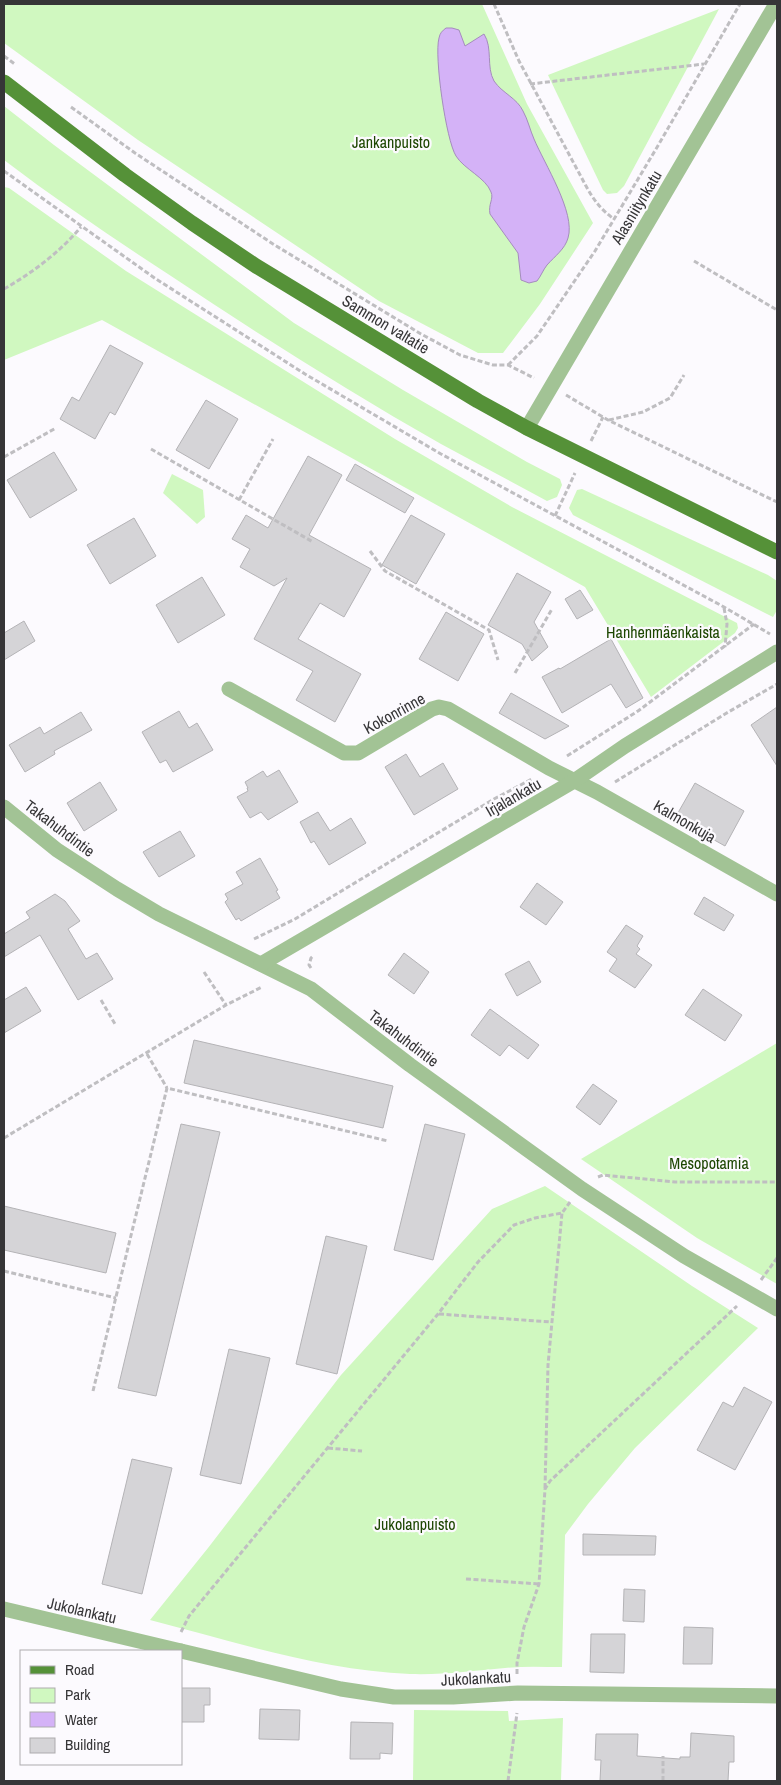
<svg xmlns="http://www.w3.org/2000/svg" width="781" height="1785" font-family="'Archivo Narrow',sans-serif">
<rect width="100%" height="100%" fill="#fcfafe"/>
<!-- green -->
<g fill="#d0f8c0">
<path d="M4,4H482L527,104L593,223L540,304L503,353H478L379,301L138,140L4,43Z"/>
<path d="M719,9L624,186L617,193L607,194L603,190L548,75Z"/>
<path d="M4,106L54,145L294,323L403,390L527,462L560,479L562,485L557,497L547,501C512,482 476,463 441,444C349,392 259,335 171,276C114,239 58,201 4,160Z"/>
<path d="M4,187L9,188L126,271L395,439L512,507L737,623L738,628L735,633L651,697L585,587L102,320L4,360Z"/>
<path d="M172,474L203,490L205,517L197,524L163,493Z"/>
<path d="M582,489L768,575L777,581V610L773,617L573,515L569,508L577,490Z"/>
<path d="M777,1043V1284L697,1238L581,1159Z"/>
<path d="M545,1186L692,1286L758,1328L635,1448L588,1504L565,1535L562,1667C543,1667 524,1666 505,1668C473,1671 443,1675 410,1674C322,1670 235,1642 150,1620L208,1548L341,1375L492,1209Z"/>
<path d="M414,1710L508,1711L509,1721L563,1718L561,1781H413Z"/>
</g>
<!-- water -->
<path fill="#d4b2f7" stroke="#a58cbd" d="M446,28H452L459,30L465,46L484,34C493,48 486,67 494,81C502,93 517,98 523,111C528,120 530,130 534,139C544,163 576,213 568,238C565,249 555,256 547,265C543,270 541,276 537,281L529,283L521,280L518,253L490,214C488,204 494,199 491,192C486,178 464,169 456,156C446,140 434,56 439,38C440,33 442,31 446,28Z"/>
<!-- building -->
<g fill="#d5d4d7" stroke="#b4b3b6">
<path d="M110,345L143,363L115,415L110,412L95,439L60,419L72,397L79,401Z"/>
<path d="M206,400L238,419L209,469L176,450Z"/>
<path d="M54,452L77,490L30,518L7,480Z"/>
<path d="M308,456L342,475L309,535L371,569L344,617L320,603L298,639L361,674L335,722L296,700L313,671L254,639L287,578L274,586L240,567L250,549L232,539L246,515L268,528Z"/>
<path d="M355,464L414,498L405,513L346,480Z"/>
<path d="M411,515L445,534L416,584L382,565Z"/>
<path d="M134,518L156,556L110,584L87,545Z"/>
<path d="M517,573L551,592L534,622L548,647L532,661L522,644L488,625Z"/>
<path d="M202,577L225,615L178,643L156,605Z"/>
<path d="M580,590L593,610L577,619L565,599Z"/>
<path d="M446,612L484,634L458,681L419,659Z"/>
<path d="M24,621L35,641L4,660V633Z"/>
<path d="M611,639L643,698L626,708L611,684L562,713L542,677L559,668L560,669Z"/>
<path d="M511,693L569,726L545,739L499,713Z"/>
<path d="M777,707V766L751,725Z"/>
<path d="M179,711L189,728L197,723L213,750L173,772L166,760L160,763L142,732Z"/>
<path d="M81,712L92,730L54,751L55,754L25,772L9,745L40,727L44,734Z"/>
<path d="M406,754L420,777L443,763L458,789L414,815L385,767Z"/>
<path d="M279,770L298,802L268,820L261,812L250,818L237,797L248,791L247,788H248L245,782L263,771L267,777Z"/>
<path d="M100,782L117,810L84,831L67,803Z"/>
<path d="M695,783L744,811L725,846L675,818Z"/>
<path d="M318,812L330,831L351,818L366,843L329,865L314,841L311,843L300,822Z"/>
<path d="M180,831L195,856L159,877L143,852Z"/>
<path d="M260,858L278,890L276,891L280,898L241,921L239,918L236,920L225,902L228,899L225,894L243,884L236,872Z"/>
<path d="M537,883L563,902L546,925L520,907Z"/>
<path d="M55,894L65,901L80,921L68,929L86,959L97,953L113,979L78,1000L40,935L4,957V934L30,918L26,912Z"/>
<path d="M704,897L734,915L724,931L694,914Z"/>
<path d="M626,925L643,936L637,946L640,949L636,954L652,965L635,988L609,971L617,959L607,952Z"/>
<path d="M404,953L429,972L414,994L388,975Z"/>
<path d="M529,961L541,982L517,996L505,974Z"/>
<path d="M26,987L41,1011L4,1033V1000Z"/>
<path d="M703,989L742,1015L725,1041L685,1015Z"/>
<path d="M490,1009L539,1045L528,1059L509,1045L500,1056L471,1035Z"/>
<path d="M194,1040L393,1086L383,1128L184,1083Z"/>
<path d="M593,1084L617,1101L600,1125L576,1107Z"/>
<path d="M181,1124L220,1132L156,1396L118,1388Z"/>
<path d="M425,1124L465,1134L433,1260L394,1250Z"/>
<path d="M4,1206L116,1233L106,1273L4,1250Z"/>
<path d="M326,1236L367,1246L337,1374L296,1364Z"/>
<path d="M229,1349L270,1358L241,1484L200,1475Z"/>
<path d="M744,1387L772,1402L735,1470L697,1450L723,1402L733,1407Z"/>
<path d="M132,1459L172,1468L142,1594L102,1584Z"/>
<path d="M583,1534L656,1536L655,1555H583Z"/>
<path d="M624,1589L645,1590L644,1622L623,1621Z"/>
<path d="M684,1627L713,1628L712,1664H683Z"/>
<path d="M591,1634H625L624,1673L590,1672Z"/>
<path d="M181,1688H210V1705H204V1722H181Z"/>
<path d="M260,1709L300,1710L299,1740L259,1739Z"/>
<path d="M351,1722L393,1723L392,1754L380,1753V1759H350Z"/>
<path d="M691,1733L734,1736V1762H729L728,1781H600L601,1760H595L596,1734H638L637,1756L680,1759V1757H690Z"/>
</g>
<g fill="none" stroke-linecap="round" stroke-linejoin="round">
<!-- path -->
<g stroke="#bfbec1" stroke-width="3" stroke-dasharray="5 2.5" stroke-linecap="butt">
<path d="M494,4L519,61L586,186C593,199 601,210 614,219"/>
<path d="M4,56L16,65"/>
<path d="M530,84L704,64"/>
<path d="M71,107L135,153L273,244L421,334L460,355L493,365H508L534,378"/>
<path d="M4,171L156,279L305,374L441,454L724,607L770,634"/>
<path d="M694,261L777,310"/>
<path d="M4,289C32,273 60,252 81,227"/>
<path d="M508,365L537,336L595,251L656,149L740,4"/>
<path d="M566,395L608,420L777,502"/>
<path d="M609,420L643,412L670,398L684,375"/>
<path d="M591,441L603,417"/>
<path d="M151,449L313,542"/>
<path d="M4,457L56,428"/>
<path d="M239,500L273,439"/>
<path d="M555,516L575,473"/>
<path d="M370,551L385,571L489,630L498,660"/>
<path d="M724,608L727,624L725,647"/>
<path d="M515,673L552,609"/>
<path d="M567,756L638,711L754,624"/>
<path d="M615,782L725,714L777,684"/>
<path d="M254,939L295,919L494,799L532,779"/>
<path d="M311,968L309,965L311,958L313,956"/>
<path d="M204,972L226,1005"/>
<path d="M101,1000L115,1024"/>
<path d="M147,1054L167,1088"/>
<path d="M4,1138L226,1005L262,987"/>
<path d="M598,1177L603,1175L675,1182H777"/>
<path d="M4,1271L116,1298"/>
<path d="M761,1280L777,1258"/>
<path d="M439,1314L551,1322"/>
<path d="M93,1391L167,1088L388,1141"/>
<path d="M328,1448L362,1451"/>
<path d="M545,1488L548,1365L562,1213"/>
<path d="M466,1579L539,1584"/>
<path d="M181,1632L189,1616L438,1314L478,1262L514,1225L535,1218L562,1213L570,1202"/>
<path d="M517,1674V1663L524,1627L539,1584L545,1489L550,1481L737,1306"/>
<path d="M508,1781L517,1713"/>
<path d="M663,1781V1756"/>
</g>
<!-- minor -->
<g stroke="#a2c395" stroke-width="15">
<path d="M229,689L344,753H358L432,709L439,707L448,709L549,768L597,792L777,894"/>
<path d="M4,1609L181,1651"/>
<path d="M181,1651L341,1689L394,1697H453L518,1693L777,1696"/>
</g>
<!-- tertiary -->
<g stroke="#a2c395" stroke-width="15">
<path d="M527,428L776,4"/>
<path d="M4,807L57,850L117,889L159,914L311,989L410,1065L582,1189L684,1256L777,1309"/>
<path d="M261,964L574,781L625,746L777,652"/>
</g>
<!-- primary -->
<path stroke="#559138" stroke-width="15" d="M4,82L125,175L192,223L256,266L478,401L527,428L777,552"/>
</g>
<g text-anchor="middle" stroke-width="4.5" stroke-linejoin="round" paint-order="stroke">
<!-- park labels -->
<g font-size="16" fill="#1c4601" stroke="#fcfafe">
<text x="391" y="148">Jankanpuisto</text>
<text x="663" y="638">Hanhenmäenkaista</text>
<text x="709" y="1169">Mesopotamia</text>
<text x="415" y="1530">Jukolanpuisto</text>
</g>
<!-- street labels -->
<g font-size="16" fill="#363537" stroke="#fcfafe">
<text transform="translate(636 207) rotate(-59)" y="6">Alasniitynkatu</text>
<text transform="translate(386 324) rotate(31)" y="6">Sammon valtatie</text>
<text transform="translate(394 713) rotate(-29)" y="6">Kokonrinne</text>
<text transform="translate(513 797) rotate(-30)" y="6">Irjalankatu</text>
<text transform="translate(685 821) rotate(30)" y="6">Kalmonkuja</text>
<text transform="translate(60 828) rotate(37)" y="6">Takahuhdintie</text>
<text transform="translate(404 1038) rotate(37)" y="6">Takahuhdintie</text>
<text transform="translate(82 1610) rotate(13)" y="6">Jukolankatu</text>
<text transform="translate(476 1678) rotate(-3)" y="6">Jukolankatu</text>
</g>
</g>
<!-- border -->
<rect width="781" height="1785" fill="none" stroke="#363537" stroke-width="10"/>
<!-- legend -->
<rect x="20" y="1650" width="162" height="115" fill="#fcfafe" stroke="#adabae"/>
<rect x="30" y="1666" width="25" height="8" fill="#559138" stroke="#adabae"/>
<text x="65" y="1675" font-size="15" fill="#363537">Road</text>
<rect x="30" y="1688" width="25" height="15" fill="#d0f8c0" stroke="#adabae"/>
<text x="65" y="1700" font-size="15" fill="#363537">Park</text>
<rect x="30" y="1712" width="25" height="15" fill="#d4b2f7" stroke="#adabae"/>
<text x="65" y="1725" font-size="15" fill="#363537">Water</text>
<rect x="30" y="1738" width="25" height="15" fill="#d5d4d7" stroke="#adabae"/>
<text x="65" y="1750" font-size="15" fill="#363537">Building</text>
</svg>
